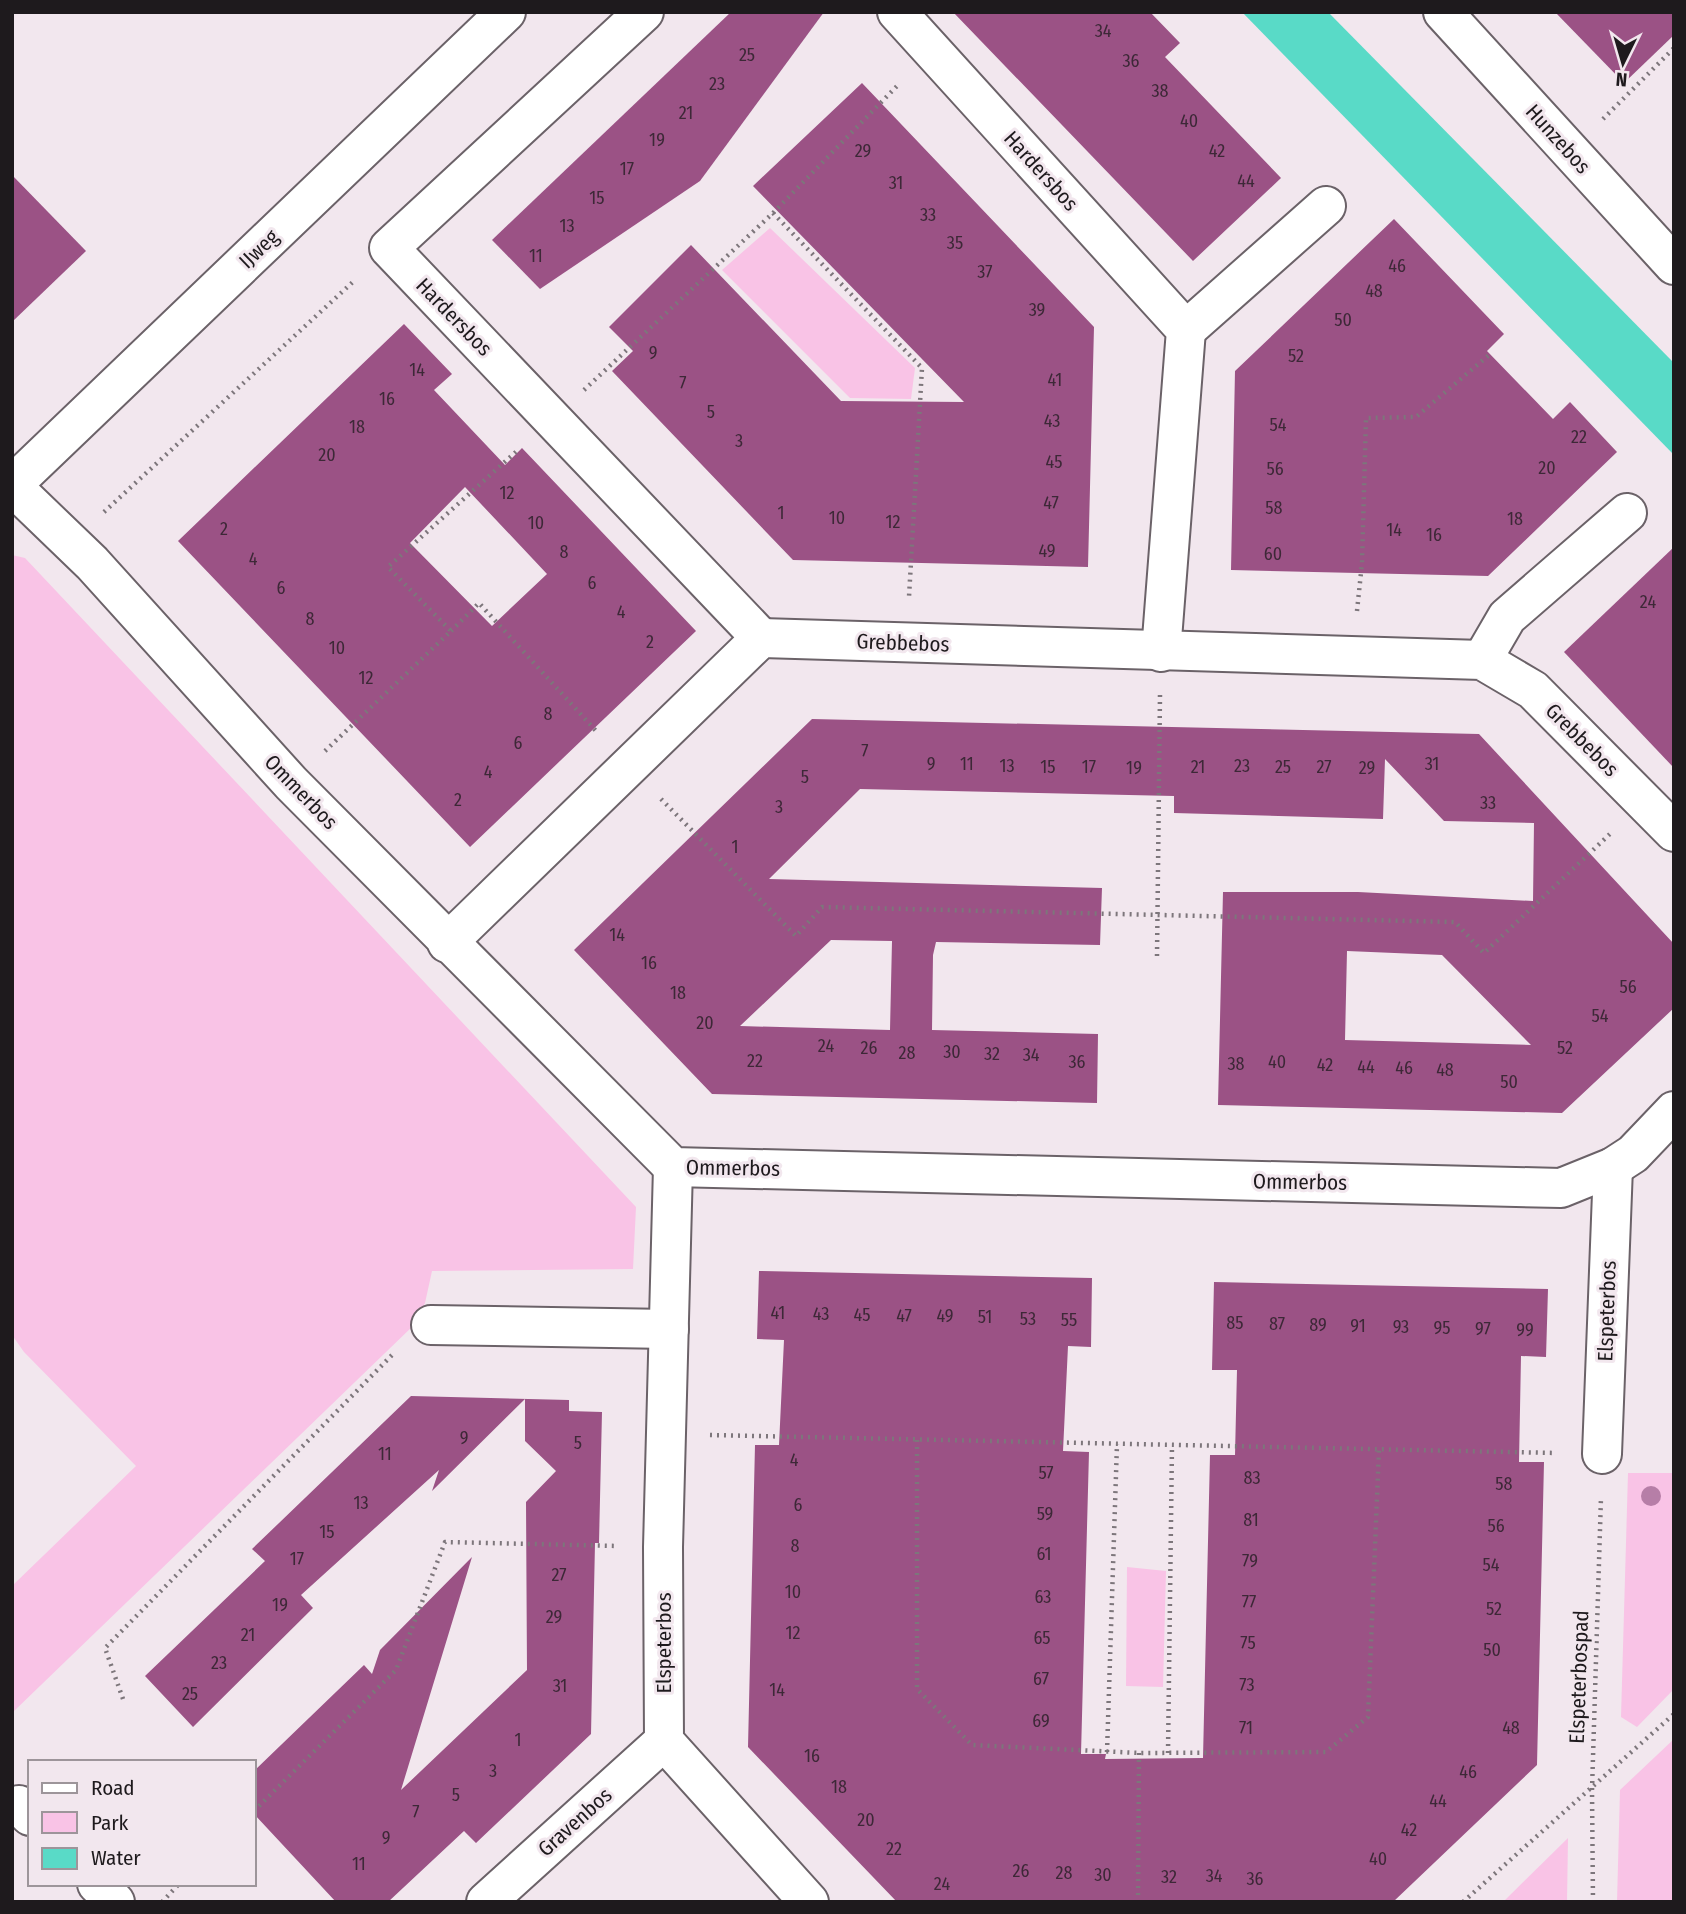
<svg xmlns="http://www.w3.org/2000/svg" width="1686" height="1914" font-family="'Fira Sans Condensed',sans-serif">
<rect width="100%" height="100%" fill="#f2e7ee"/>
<!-- green -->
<g fill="#f9c3e6">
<path d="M770,228L915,368L911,399L850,398L722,270Z"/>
<path d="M12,555L25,558L636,1207L633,1269L432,1271L425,1303L414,1325L12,1713V1586L136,1466L24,1352L12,1335Z"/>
<path d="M1628,1473H1674V1689L1637,1727L1621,1717Z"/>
<path d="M1127,1567L1166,1571L1163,1687L1126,1686Z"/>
<path d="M1674,1739V1902H1617L1620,1790Z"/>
<path d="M1568,1838L1567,1902H1503Z"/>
</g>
<!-- water -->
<path fill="#59dac7" d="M1242,12H1328L1674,363V455Z"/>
<!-- building -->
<g fill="#9b5285" fill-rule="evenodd">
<path d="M731,12H824L700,181L540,289L492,240Z"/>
<path d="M953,12H1150L1180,43L1165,57L1281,178L1193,261Z"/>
<path d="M1555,12H1674V35L1624,83Z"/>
<path d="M862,83L1094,327L1088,567L793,560L612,371L633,351L609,327L691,245L841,401L964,402L753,186Z"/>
<path d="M12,175L86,251L12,322Z"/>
<path d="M1394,219L1504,334L1487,351L1553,419L1570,402L1617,452L1488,576L1231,570L1235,371Z"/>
<path d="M404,324L452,374L434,390L505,465L522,448L696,631L470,847L178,541ZM465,487L547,574L492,626L410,543Z"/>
<path d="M1674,547V768L1564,652Z"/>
<path d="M812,719L1479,734L1674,944V1008L1562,1113L1218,1105L1223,892H1358L1533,901L1534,823L1444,821L1385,759L1383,819L1174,813V796L860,789L769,879L1102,888L1100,945L936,942L933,955L932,1030L1098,1034L1097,1103L712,1094L574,950ZM831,940L892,941L890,1030L740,1026ZM1347,951L1442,955L1531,1045L1345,1040Z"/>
<path d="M759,1271L1092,1278L1091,1347L1068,1346L1063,1451L1089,1452L1081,1754H1106L1105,1759L1203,1758L1210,1455H1235L1237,1370H1212L1214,1282L1548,1289L1546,1357L1521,1356L1519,1462H1544L1537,1765L1393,1902H897L748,1747L755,1445H779L784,1340L757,1339Z"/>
<path d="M411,1396L569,1400V1411L602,1412L599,1543H595L591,1734L476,1843L464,1831L388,1902H336L254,1814V1771L364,1665L372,1674L380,1650L472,1557L401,1790L527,1670L526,1502L556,1471L525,1441V1399L432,1491L439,1470L301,1595L313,1608L193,1727L145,1676L265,1561L252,1549Z"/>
</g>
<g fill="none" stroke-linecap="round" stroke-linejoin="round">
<!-- street casing -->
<g stroke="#6b6268" stroke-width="42">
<g id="street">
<path d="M644,12L389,248L761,638"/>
<path d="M897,12L1186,330L1161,652"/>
<path d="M1443,12L1674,265"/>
<path d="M1186,330L1326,206"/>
<path d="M12,486L92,563L291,783L673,1167L1561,1188L1613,1167L1633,1154L1674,1111"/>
<path d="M1482,660L1507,617L1627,513"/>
<path d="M447,943L761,638L1482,660L1533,690L1674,832"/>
<path d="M673,1167L663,1547L664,1741L809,1902"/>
<path d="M431,1325L669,1329"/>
<path d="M1602,1454L1613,1167"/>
<path d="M19,1805L30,1816"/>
<path d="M97,1884L115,1902"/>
<path d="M486,1902L664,1741"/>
</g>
</g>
<!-- secondary casing -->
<g stroke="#6b6268" stroke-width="42">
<path id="secondary" d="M12,485L506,12"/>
</g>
<!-- path -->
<g stroke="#7d767b" stroke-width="4.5" stroke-dasharray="2 5" stroke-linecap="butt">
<path d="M1603,119L1674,48"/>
<path d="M773,213L922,368L909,597"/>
<path d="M584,390L773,213L899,84"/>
<path d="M104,512L355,280"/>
<path d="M1357,611L1362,563L1366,418L1416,417L1489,355"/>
<path d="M451,631L479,603L597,732"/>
<path d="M325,751L451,631L388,567L518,450"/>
<path d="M661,799L796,936L822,907L1455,922L1484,953L1612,832"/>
<path d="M1157,956L1160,695"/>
<path d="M710,1435L1556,1453"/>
<path d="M917,1440V1689L972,1745L1139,1753L1326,1752L1368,1717L1379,1449"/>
<path d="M123,1699L105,1648L395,1352"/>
<path d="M1107,1752L1117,1444"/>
<path d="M1168,1753L1172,1445"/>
<path d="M254,1811L396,1670L445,1542L618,1546"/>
<path d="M162,1902L179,1884"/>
<path d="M1138,1902L1139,1753"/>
<path d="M1463,1902L1674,1714"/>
<path d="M1593,1902L1592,1790L1601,1497"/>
</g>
<!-- street -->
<use href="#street" stroke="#fff" stroke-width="38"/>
<!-- secondary -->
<use href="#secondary" stroke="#fff" stroke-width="38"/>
</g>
<!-- trees -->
<circle fill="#b67ea7" cx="1651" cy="1496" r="10"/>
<g text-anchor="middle" stroke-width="6" stroke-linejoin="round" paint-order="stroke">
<!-- number labels -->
<g font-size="18" fill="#3d2837">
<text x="1103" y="37">34</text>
<text x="747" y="61">25</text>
<text x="1131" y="67">36</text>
<text x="717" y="90">23</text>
<text x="1160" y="97">38</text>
<text x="686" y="119">21</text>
<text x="1189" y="127">40</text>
<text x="657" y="146">19</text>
<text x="863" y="157">29</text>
<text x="1217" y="157">42</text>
<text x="627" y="175">17</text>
<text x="1246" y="187">44</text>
<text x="896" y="189">31</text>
<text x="597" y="204">15</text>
<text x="928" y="221">33</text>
<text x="567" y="232">13</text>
<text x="955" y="249">35</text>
<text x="536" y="262">11</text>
<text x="1397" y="272">46</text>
<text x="985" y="278">37</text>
<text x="1374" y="297">48</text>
<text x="1037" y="316">39</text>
<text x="1343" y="326">50</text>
<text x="653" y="359">9</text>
<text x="1296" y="362">52</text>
<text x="417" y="376">14</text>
<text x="1055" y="386">41</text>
<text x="683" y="389">7</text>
<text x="387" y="405">16</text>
<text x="711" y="418">5</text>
<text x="1052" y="427">43</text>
<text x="1278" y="431">54</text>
<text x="357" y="433">18</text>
<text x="1579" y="443">22</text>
<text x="739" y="447">3</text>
<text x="327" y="461">20</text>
<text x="1054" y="468">45</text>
<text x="1547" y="474">20</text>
<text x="1275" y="475">56</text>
<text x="507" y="499">12</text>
<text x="1051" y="509">47</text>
<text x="1274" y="514">58</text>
<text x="781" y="519">1</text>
<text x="837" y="524">10</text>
<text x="1515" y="525">18</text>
<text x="893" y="528">12</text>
<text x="536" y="529">10</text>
<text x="224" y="535">2</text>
<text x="1394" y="536">14</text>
<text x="1434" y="541">16</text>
<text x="1047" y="557">49</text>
<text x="564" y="558">8</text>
<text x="1273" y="560">60</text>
<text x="253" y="565">4</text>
<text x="592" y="589">6</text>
<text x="281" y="594">6</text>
<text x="1648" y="608">24</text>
<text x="621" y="618">4</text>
<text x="310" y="625">8</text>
<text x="650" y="648">2</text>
<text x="337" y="654">10</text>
<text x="366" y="684">12</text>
<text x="548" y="720">8</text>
<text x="518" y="749">6</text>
<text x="865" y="757">7</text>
<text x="931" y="770">9</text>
<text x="967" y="770">11</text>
<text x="1432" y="770">31</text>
<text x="1007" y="772">13</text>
<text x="1242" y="772">23</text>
<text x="1048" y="773">15</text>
<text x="1089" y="773">17</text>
<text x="1198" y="773">21</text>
<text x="1283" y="773">25</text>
<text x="1324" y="773">27</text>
<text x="1134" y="774">19</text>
<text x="1367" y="774">29</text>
<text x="488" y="778">4</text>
<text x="805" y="783">5</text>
<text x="458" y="806">2</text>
<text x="1488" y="809">33</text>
<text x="779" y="813">3</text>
<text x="735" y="853">1</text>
<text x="617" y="941">14</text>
<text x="649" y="969">16</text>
<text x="1628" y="993">56</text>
<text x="678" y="999">18</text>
<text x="1600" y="1022">54</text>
<text x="705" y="1029">20</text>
<text x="826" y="1052">24</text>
<text x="869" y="1054">26</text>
<text x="1565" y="1054">52</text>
<text x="952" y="1058">30</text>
<text x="907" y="1059">28</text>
<text x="992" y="1060">32</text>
<text x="1031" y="1061">34</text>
<text x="755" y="1067">22</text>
<text x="1077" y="1068">36</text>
<text x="1277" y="1068">40</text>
<text x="1236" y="1070">38</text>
<text x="1325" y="1071">42</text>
<text x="1366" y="1073">44</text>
<text x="1404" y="1074">46</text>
<text x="1445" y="1076">48</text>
<text x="1509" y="1088">50</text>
<text x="778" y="1319">41</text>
<text x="821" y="1320">43</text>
<text x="862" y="1321">45</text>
<text x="904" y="1322">47</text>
<text x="945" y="1322">49</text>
<text x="985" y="1323">51</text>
<text x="1028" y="1325">53</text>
<text x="1069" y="1326">55</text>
<text x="1235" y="1329">85</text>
<text x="1277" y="1330">87</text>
<text x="1318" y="1331">89</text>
<text x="1358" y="1332">91</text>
<text x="1401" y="1333">93</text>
<text x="1442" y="1334">95</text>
<text x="1483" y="1335">97</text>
<text x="1525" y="1336">99</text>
<text x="464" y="1444">9</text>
<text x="578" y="1449">5</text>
<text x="385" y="1460">11</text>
<text x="794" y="1466">4</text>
<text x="1046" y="1479">57</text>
<text x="1252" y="1484">83</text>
<text x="1504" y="1490">58</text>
<text x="361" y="1509">13</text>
<text x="798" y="1511">6</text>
<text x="1045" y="1520">59</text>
<text x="1251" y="1526">81</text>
<text x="1496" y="1532">56</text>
<text x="327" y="1538">15</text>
<text x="795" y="1552">8</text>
<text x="1044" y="1560">61</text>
<text x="297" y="1565">17</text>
<text x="1250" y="1567">79</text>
<text x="1491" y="1571">54</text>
<text x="559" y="1581">27</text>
<text x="793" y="1598">10</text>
<text x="1043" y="1603">63</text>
<text x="1249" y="1608">77</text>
<text x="280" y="1611">19</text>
<text x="1494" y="1615">52</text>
<text x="554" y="1623">29</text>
<text x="793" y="1639">12</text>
<text x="248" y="1641">21</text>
<text x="1042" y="1644">65</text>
<text x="1248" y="1649">75</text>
<text x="1492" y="1656">50</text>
<text x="219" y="1669">23</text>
<text x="1041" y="1685">67</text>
<text x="1247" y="1691">73</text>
<text x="560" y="1692">31</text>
<text x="777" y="1696">14</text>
<text x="190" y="1700">25</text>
<text x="1041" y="1727">69</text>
<text x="1246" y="1734">71</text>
<text x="1511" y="1734">48</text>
<text x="518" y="1746">1</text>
<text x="812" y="1762">16</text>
<text x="493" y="1777">3</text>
<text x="1468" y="1778">46</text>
<text x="839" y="1793">18</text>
<text x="456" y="1801">5</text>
<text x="1438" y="1807">44</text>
<text x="416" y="1818">7</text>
<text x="866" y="1826">20</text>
<text x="1409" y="1836">42</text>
<text x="386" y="1844">9</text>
<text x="894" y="1855">22</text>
<text x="1378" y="1865">40</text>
<text x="359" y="1870">11</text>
<text x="1021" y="1877">26</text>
<text x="1064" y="1879">28</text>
<text x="1103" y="1881">30</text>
<text x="1214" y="1882">34</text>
<text x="1169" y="1883">32</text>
<text x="1255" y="1885">36</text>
<text x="942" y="1890">24</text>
</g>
<!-- street labels -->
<g font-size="21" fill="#1e1a1d" stroke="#f2e7ee">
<text transform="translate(1558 139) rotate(48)" y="7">Hunzebos</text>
<text transform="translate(1041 171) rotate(48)" y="7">Hardersbos</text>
<text transform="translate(259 249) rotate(-44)" y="7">IJweg</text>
<text transform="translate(454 317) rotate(46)" y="7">Hardersbos</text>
<text transform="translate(903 643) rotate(2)" y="7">Grebbebos</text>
<text transform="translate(1582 740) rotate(45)" y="7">Grebbebos</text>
<text transform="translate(301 792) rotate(46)" y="7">Ommerbos</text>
<text transform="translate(733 1168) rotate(1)" y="7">Ommerbos</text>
<text transform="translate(1300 1182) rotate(1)" y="7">Ommerbos</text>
<text transform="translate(1607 1311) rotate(-88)" y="7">Elspeterbos</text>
<text transform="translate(664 1643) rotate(-90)" y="7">Elspeterbos</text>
<text transform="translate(1579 1677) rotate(-88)" y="7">Elspeterbospad</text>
<text transform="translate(575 1822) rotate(-42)" y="7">Gravenbos</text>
</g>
</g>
<!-- border -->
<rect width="1686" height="1914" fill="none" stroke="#1e1a1d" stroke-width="28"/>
<!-- legend -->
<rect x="28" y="1760" width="228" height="126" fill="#f2e7ee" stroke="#9d959a" stroke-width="2"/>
<rect x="42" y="1783" width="35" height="10" fill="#ffffff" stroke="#9d959a" stroke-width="2"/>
<text x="91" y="1795" font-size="21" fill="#1e1a1d">Road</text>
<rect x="42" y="1812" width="35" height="21" fill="#f9c3e6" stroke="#9d959a" stroke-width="2"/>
<text x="91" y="1830" font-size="21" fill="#1e1a1d">Park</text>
<rect x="42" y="1848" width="35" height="21" fill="#59dac7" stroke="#9d959a" stroke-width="2"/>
<text x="91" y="1865" font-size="21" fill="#1e1a1d">Water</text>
<!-- north arrow -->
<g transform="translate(1623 63) rotate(185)" stroke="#f2e7ee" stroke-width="5" paint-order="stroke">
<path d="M0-5L12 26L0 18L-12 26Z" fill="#1e1a1d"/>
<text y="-10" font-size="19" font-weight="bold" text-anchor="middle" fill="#1e1a1d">N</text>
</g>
</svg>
